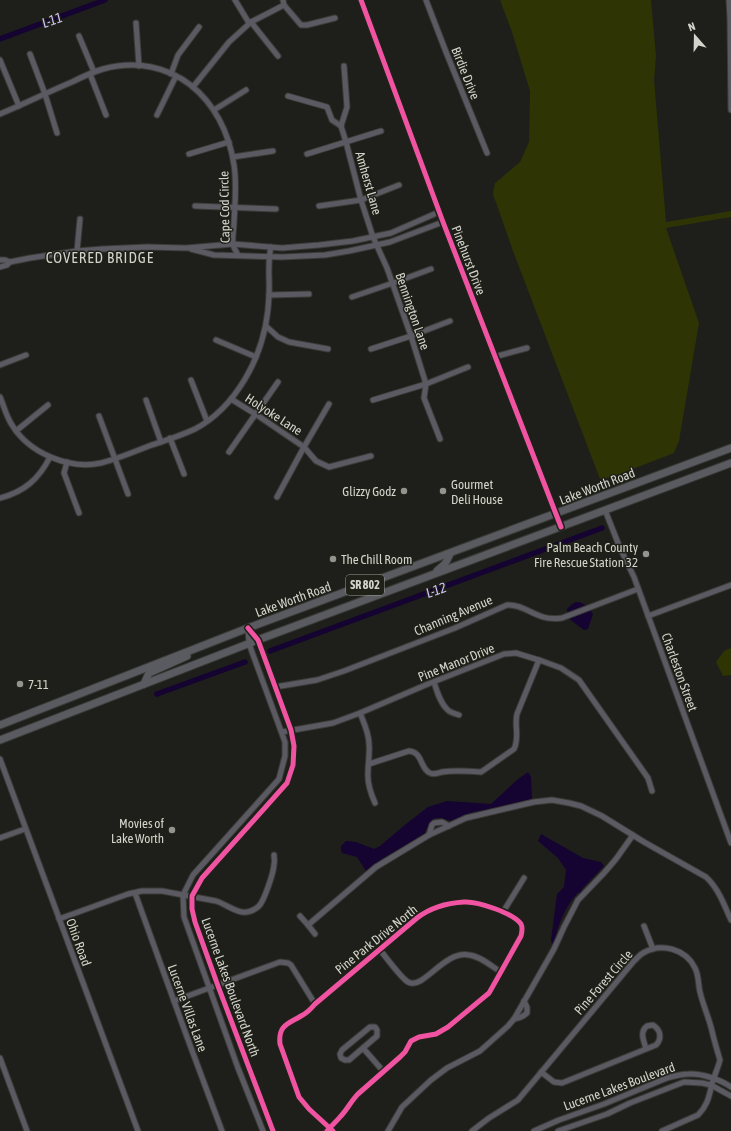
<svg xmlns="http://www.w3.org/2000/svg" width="731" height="1131" font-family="'Asap Condensed',sans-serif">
<rect width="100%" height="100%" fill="#1e1f1a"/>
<!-- green -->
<g fill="#2f3404">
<path d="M500,0H651L656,56L654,80L666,222L731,211V217L666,228L699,323L679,441L674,453L612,477L600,479L513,251L493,194L495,183L520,162L529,142L530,91L512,32Z"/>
<path d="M731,648V675L723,676L716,662L724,651Z"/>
</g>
<!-- water -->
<g fill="#150332">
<path d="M576,602C584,602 589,608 593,614L588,629L584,630L568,618L567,609L571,605Z"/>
<path d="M528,772L531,777L532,800L470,813L451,821L440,818H435L430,823L424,834L382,859L366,871L357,857L342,853L341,850V846L346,841L356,842L374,849L380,846L406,824L428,807L447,801L491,804L517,780Z"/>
<path d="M541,834L583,858L601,862L604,866L582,889L581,894L579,892C567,903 556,927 555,943L552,944L551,940L557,894L564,887L566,870L558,858L538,841Z"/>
</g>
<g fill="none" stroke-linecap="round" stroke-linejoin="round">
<!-- canal -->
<g stroke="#150332" stroke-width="5.5">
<path d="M0,39L105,0"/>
<path d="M270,651L602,528"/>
<path d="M157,694L245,662"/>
</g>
<!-- minor casing -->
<g stroke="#3a3b37" stroke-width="7">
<g id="minor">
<path d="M235,0L249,23"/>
<path d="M283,0L284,5L301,25H307L335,18"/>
<path d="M361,0L443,222L561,527"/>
<path d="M426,0L446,52L487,153"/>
<path d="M729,0L730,18L731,110"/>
<path d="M251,22L278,56"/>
<path d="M136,23L139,66"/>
<path d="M79,36L94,72"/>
<path d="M30,54L45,94L57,133"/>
<path d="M0,60L19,106"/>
<path d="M90,74L106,115"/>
<path d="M171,74L178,55L199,27"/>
<path d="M193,87L229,42L251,22L284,5"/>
<path d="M288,96L327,107L332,120L341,126"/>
<path d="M214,110L246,90"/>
<path d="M0,114C24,104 48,92 72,82C82,77 92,72 103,69C172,51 224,98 234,165C237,184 235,203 234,222C234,229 232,237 233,244C233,247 236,251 238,255"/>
<path d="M157,115L176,76"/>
<path d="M341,126L346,142L361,200L373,237L387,268L411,336L426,384L424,398L440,439"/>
<path d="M341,126L347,107L344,66"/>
<path d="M189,154L229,142"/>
<path d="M307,154L381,131"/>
<path d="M233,157L273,151"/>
<path d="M195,206L276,209"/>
<path d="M319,206L361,200L399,185"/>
<path d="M191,249L214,255L282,257L325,255L349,251L390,242L443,222"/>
<path d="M77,251L80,219"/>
<path d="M0,260H5L10,262"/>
<path d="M0,267L7,265L10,262L30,258L77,251L102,249L147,247L186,248L233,244L282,248L319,245L353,241L391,233L439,212"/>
<path d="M269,295L309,294"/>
<path d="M352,297L393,283L431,269"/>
<path d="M266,326L278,337L289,342L328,349"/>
<path d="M216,340L256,357"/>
<path d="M371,349L411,336L450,321"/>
<path d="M494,357L527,348"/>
<path d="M0,365L26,355"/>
<path d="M191,380L207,421"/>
<path d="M0,397C4,406 6,416 12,425C29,453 69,470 101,463C117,459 134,452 149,446C164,441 180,436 195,429C216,418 233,399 245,379C260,354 268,324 269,295C270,279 267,263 271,247"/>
<path d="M231,399L257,415L304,447L316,461L329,467L371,456"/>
<path d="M146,400L161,442"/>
<path d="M373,400L426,384L468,367"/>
<path d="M99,416L128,494"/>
<path d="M16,431L48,405"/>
<path d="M170,438L184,474"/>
<path d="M229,452L278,382"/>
<path d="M67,462L64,473L79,513"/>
<path d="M277,497L304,447L329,404"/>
<path d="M0,498C24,492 39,479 50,457"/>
<path d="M605,510L620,548L634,577L731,843"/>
<path d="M648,616L731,585"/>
<path d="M248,628L258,640L291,730L294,746L293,765L287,783L202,878L192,896V909L195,922L218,986L273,1131"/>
<path d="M248,629L249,643L252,652L285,742V756L279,779L193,875L183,895L184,917L238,1068L263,1131"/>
<path d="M434,682C437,692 441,705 449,711C452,713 456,714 459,715"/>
<path d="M275,687L317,680L344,671L455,628L507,605C520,604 530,613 543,617C549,619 555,619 562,618L638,589"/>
<path d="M360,713C364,723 369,733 369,744C370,753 368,763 368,772C367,783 371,794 375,803"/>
<path d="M282,732L333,723L360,713L428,684L504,654L516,653L542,661L561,668L579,680L648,778L652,791"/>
<path d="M0,759L138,1131"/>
<path d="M369,764L409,751C423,752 420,769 430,773C433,775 438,773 442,772C455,770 468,771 481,772L484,770L514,749C520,737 514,726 517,714L539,660"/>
<path d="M429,835L432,825L434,823L442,822L449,826"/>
<path d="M0,838L25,829"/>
<path d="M135,893L187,1037L222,1131"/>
<path d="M503,912L524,878"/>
<path d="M300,916L308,925L376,867L429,835L466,818L534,802L552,800L569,803L581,806L602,816L644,842L706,877C719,889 724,905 731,920"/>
<path d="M59,919L128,894L142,891H162L216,901C225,904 234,911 242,912C248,913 255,910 259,906C264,901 274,872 274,864C275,862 274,858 274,855"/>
<path d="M308,925L315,934"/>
<path d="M644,926L653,949"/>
<path d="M380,950C386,957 401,978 408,982C423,991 444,950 469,955C480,956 491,966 501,972"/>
<path d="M174,1001L280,962L288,963L291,965L315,1004"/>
<path d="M514,1019C520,1018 523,1017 527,1013V1007L524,1001"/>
<path d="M370,1027H375L377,1030V1036L349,1060H345L341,1058L340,1054L342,1050Z"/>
<path d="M363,1048L383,1071"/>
<path d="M0,1058L27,1131"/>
<path d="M541,1072L554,1082L562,1083L656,1045C662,1039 661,1030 653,1025L647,1026C639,1032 644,1041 646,1049"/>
<path d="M327,1131C331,1126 336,1122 340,1117C347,1110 351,1101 358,1094L400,1057L405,1052L411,1041L419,1037L436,1034L448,1027L489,993L493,986L521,936C522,932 523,928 521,924C513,913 477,901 464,902C447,903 430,908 417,918L315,1004C311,1009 307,1013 301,1016C288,1024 278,1025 280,1044L299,1097L309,1109L333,1131"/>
<path d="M388,1131L402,1107L431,1080L447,1068L480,1051L508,1026L514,1019L554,949L564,927L578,900L604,873L616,859L633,835"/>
<path d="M472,1131L489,1118L518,1100L634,961C637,959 639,955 643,953C661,942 686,949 695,968C699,976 698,984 700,992C703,1005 709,1018 712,1031C714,1040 717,1050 720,1060C718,1068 714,1076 712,1084C709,1096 708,1105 698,1115L662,1131"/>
<path d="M534,1131L559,1120L604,1104L667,1078C674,1076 681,1074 689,1074C702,1073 721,1080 731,1087"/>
<path d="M558,1131L607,1114L630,1103L684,1082L702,1083L711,1085L731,1096"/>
</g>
</g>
<!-- major casing -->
<g stroke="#3a3b37" stroke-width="9">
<g id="major">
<path d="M437,571L445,564L450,554"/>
<path d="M144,684L149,673L187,656"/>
<path d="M0,725L248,628L731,448"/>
<path d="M0,740L263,638L731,463"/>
</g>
</g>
<!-- minor -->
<use href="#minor" stroke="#5b5961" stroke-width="5"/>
<!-- major -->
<use href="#major" stroke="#5a5a61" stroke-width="7"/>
<!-- cycleway casing -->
<g stroke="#1f2118" stroke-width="8">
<g id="cycleway">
<path d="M361,0L443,222L561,527"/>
<path d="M248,628L258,640L291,730L294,746L293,765L287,783L202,878L192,896V909L195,922L218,986L273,1131"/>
<path d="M327,1131C331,1126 336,1122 340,1117C347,1110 351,1101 358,1094L400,1057L405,1052L411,1041L419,1037L436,1034L448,1027L489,993L493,986L521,936C522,932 523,928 521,924C513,913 477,901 464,902C447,903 430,908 417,918L315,1004C311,1009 307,1013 301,1016C288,1024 278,1025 280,1044L299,1097L309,1109L333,1131"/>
</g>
</g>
<!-- cycleway -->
<use href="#cycleway" stroke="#f153a3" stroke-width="5"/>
</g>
<!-- markers -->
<g fill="#93948e" stroke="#1f2118" stroke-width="1.5">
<circle cx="404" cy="491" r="4"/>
<circle cx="443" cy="491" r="4"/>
<circle cx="646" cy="554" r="4"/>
<circle cx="333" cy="559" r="4"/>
<circle cx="20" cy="684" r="4"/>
<circle cx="172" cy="830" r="4"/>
</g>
<g text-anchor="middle" stroke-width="3" stroke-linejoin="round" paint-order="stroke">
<!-- shield labels -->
<rect fill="#1f2118" stroke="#9c9e97" stroke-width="1" x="346" y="575" width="38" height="20" rx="3"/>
<g font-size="12" font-weight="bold" fill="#d2d3cd">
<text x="365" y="589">SR 802</text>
</g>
<!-- street labels -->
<g font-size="13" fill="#d2d3cd" stroke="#1f2118">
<text transform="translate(466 73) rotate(68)" y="5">Birdie Drive</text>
<text transform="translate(369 183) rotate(74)" y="5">Amherst Lane</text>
<text transform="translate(224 207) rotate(-91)" y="5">Cape Cod Circle</text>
<text transform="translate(469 260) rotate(69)" y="5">Pinehurst Drive</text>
<text transform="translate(413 311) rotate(71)" y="5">Bennington Lane</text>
<text transform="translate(274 414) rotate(33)" y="5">Holyoke Lane</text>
<text transform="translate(597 486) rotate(-21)" y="5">Lake Worth Road</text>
<text transform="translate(293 599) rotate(-20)" y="5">Lake Worth Road</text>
<text transform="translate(453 615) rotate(-23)" y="5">Channing Avenue</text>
<text transform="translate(456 662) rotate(-22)" y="5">Pine Manor Drive</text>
<text transform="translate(680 672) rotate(70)" y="5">Charleston Street</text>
<text transform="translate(376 939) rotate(-39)" y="5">Pine Park Drive North</text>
<text transform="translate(79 942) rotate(70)" y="5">Ohio Road</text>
<text transform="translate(603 982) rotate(-49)" y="5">Pine Forest Circle</text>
<text transform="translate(231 987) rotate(70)" y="5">Lucerne Lakes Boulevard North</text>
<text transform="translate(188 1008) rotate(70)" y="5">Lucerne Villas Lane</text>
<text transform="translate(619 1086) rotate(-20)" y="5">Lucerne Lakes Boulevard</text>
</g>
<!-- poi labels -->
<g font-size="13" fill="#d2d3cd" stroke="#1f2118" text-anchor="start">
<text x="451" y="489">Gourmet<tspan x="451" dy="15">Deli House</tspan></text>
<text x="396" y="496" text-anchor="end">Glizzy Godz</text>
<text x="638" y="552" text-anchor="end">Palm Beach County<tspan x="638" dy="15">Fire Rescue Station 32</tspan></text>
<text x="341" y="564">The Chill Room</text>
<text x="28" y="689">7-11</text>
<text x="164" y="828" text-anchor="end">Movies of<tspan x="164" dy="15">Lake Worth</tspan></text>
</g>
<!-- water labels -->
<g font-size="14" font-style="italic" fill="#d0c4fc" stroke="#1f2118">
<text transform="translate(52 20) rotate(-20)" y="5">L-11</text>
<text transform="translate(436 590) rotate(-20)" y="5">L-12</text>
</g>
<!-- quarter labels -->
<g font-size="15" letter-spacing="1" fill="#d2d3cd" stroke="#1f2118">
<text x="100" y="263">COVERED BRIDGE</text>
</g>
</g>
<!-- north arrow -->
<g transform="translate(695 36) rotate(340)" stroke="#1f2118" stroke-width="3" paint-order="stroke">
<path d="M0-3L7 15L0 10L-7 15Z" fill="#d2d3cd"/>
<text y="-6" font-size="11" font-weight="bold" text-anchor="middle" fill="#d2d3cd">N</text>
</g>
</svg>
